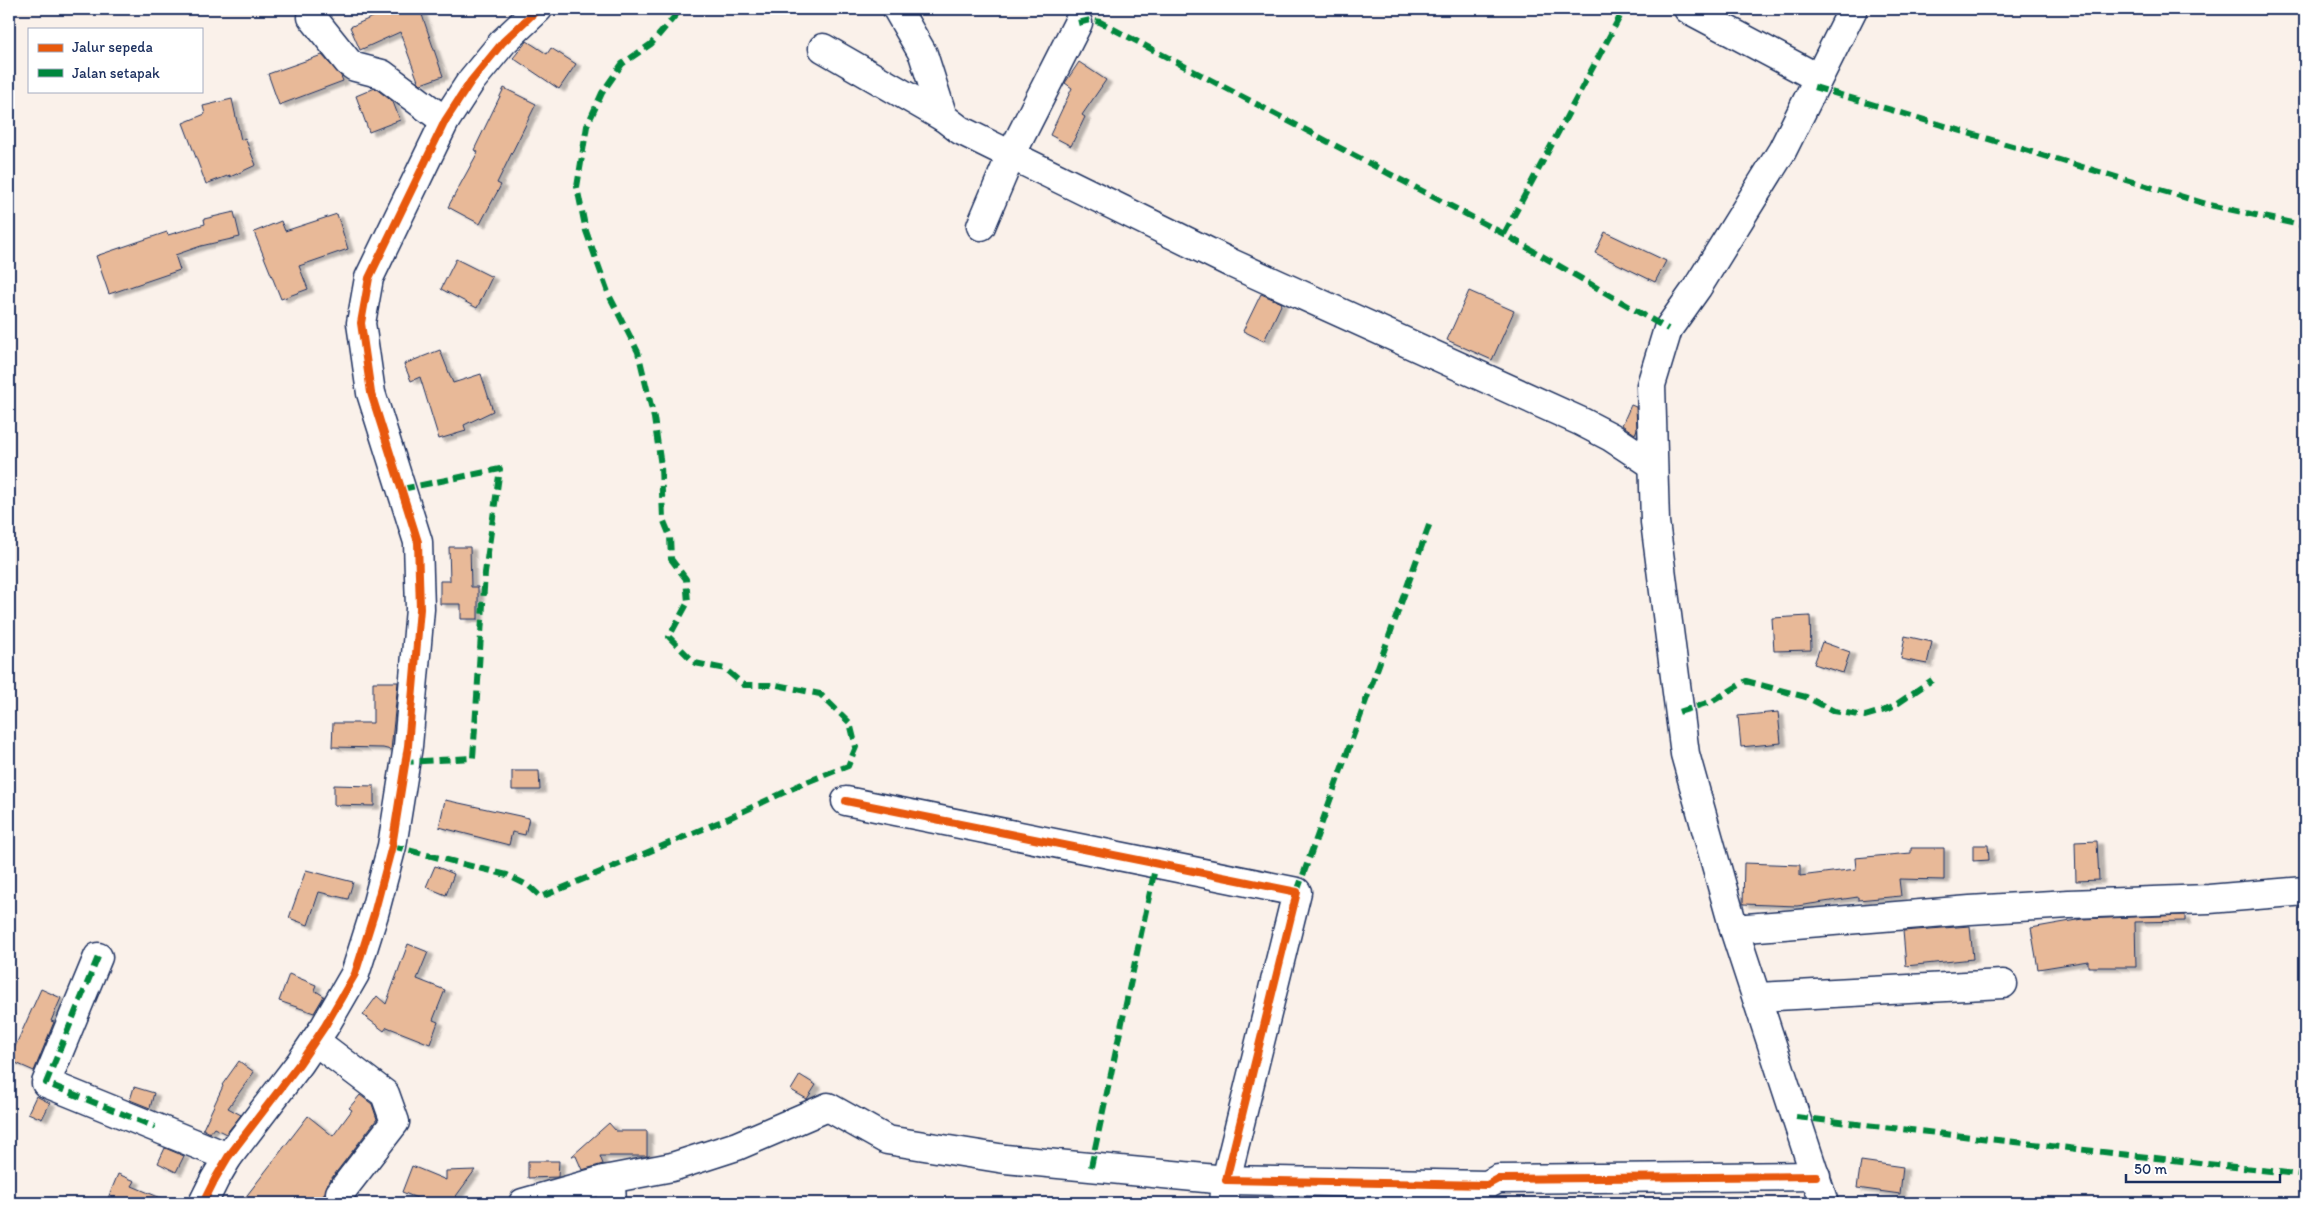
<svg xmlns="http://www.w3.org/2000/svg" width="2314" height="1212" font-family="Itim,sans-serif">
<defs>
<filter id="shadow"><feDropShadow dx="5.5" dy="3" stdDeviation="1" flood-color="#0004"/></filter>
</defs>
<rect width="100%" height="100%" fill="#faf1ea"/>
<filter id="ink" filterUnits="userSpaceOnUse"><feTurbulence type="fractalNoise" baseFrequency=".02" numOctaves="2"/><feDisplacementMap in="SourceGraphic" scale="10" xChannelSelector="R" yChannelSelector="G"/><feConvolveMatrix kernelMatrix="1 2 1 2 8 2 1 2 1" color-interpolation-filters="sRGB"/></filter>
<g filter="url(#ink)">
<!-- building -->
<g fill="#e8b998" stroke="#1b2f5e" filter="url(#shadow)">
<path d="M391,9H420L443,76L421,84L418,81L400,32L360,50L350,27Z"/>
<path d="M527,41L547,54L551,48L576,64L559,89L513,58Z"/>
<path d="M322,55L341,76L343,81L279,105L268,74Z"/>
<path d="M1079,62L1106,80L1082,115L1085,117L1071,146L1050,135L1072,88L1065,83Z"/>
<path d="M375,88L393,102L400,120L369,132L356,96Z"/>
<path d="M504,88L536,104L497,183L501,185L480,224L448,207L478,152L474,150Z"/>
<path d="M232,99L241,140L245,138L256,165L230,177V175L206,184L183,123L205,114L203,106Z"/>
<path d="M234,212L240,237L201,246L175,255L180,270L109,294L96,256L167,232L168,235L205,224L204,219Z"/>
<path d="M337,214L348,249L299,266L308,289L281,299L254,232L281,221L285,231Z"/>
<path d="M1605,232L1666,261L1655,282L1595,253Z"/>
<path d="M456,259L492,277L477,308L441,289Z"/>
<path d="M1469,291L1514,311L1492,360L1447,340Z"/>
<path d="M1261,294L1282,303L1264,341L1243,331Z"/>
<path d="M440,350L453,383L481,374L493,411L464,425L466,431L439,439L420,377L411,381L404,364Z"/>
<path d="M1631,405L1636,407L1637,429L1635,434L1622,425Z"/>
<path d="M449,547H470L471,587H478V619H461V604H440V581H450Z"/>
<path d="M1810,616L1811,650L1774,651L1772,618Z"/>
<path d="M1905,636L1932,642L1927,664L1901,659Z"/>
<path d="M1822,642L1850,652L1843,673L1814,664Z"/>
<path d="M373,682H398L391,750L383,748L332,747L333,723H373Z"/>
<path d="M1778,712L1781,743L1741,747L1738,716Z"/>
<path d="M512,771H539L540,790H512Z"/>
<path d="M334,785L374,786V806L334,805Z"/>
<path d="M445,800L529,818L525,835L512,832L509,845L439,827Z"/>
<path d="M2097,841L2099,880L2076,881L2075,842Z"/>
<path d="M1973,845H1988L1989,860L1973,861Z"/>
<path d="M1911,848H1944V880L1899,879L1901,896L1858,900V897L1797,906L1743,904L1744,863L1800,865V876L1856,869L1855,858L1911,853Z"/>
<path d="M435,866L454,874L446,895L426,887Z"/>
<path d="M306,870L353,882L348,899L319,892L308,925L289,918Z"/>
<path d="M2185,915V921L2135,922L2136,967H2088V961L2038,969L2031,928L2082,919Z"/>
<path d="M1970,926L1973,959L1906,966L1903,931Z"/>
<path d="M408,944L428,952L417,979L445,990L433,1020L438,1022L430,1044L387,1027L384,1031L363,1015L377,996L386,1004Z"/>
<path d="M289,974L316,985L314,990L324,996L314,1013L279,1001Z"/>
<path d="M41,989L61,998L51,1021L54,1022L34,1071L9,1060Z"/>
<path d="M239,1061L254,1072L228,1108L241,1115L226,1134L214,1128L210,1133L203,1129L223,1086L222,1085Z"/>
<path d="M800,1075L816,1085L807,1099L791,1090Z"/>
<path d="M134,1087L154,1093L150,1108L130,1100Z"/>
<path d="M360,1095L372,1104L377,1119L328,1183L325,1193L317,1203H241L308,1116L333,1136L352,1110L349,1108Z"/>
<path d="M36,1096L50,1103L42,1119L28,1113Z"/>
<path d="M609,1123L616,1131H647V1156H600L603,1164L582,1170L576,1156H572Z"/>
<path d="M165,1148L184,1156L176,1172L158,1163Z"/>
<path d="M528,1161H559L558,1177L528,1178Z"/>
<path d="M1861,1161L1903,1167L1900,1194L1857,1188Z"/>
<path d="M412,1166L446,1180V1171L475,1170L451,1203H429L402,1192Z"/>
<path d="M118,1174L135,1181L132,1186L173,1203H106Z"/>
</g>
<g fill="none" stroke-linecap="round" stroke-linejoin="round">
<!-- minor casing -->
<g stroke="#1b2f5e" stroke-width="31">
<g id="minor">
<path d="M897,9L923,54L943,117L960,130L1231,263L1582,422L1611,437L1652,464"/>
<path d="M1688,9L1818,78"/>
<path d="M312,17L348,62L355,67L382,74L445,121"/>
<path d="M823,48L943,117"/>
<path d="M981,226L1011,155L1078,23"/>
<path d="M846,801L1297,892L1226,1180L1487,1185L1498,1179L1816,1176"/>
<path d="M1734,929L1970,910L2069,904L2209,899L2305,891"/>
<path d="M98,957L46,1083L228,1157"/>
<path d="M1757,997L2003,984"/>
<path d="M315,1041L385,1094L395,1122L340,1193"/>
<path d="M604,1180L672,1167L737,1146L828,1107L887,1140L1005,1159L1226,1180L1224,1203"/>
<path d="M203,1203L215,1179L228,1157L300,1063L325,1026L355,974L374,914L392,846L408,746L420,609L418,542L371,393L361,323L369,278L445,121L471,81L503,42L538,9"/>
<path d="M523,1203L604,1180L611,1186L612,1203"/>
<path d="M1824,1203L1734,929L1685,754L1655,522L1651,385L1668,329L1697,288L1782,151L1853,9"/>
</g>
</g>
<!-- minor -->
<use href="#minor" stroke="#fff" stroke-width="28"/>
<!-- quiet -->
<g stroke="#00873e" stroke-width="6" stroke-dasharray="12 6" stroke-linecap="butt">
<path d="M1078,23L1090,20L1100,22L1504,234L1668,329"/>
<path d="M1814,87L2210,205L2305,226"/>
<path d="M1504,234L1624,9"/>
<path d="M402,489L500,469L485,573L473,758L405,762"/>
<path d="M1679,712L1713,701L1746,681L1806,697L1834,711L1865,716L1891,708L1932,680"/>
<path d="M392,846L507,875L529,886L541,897L729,818L804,783L848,766L856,747L850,723L820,694L777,685H744L725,669L695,663L669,637L688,602L686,579L671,559L670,536L663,519L661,466L654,418L638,352L609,295L586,231L577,187L587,126L602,93L622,64L651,44L681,9"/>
<path d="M1297,892L1431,520"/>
<path d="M98,957L46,1083L155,1127"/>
<path d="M1796,1117L2305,1175"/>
<path d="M1091,1167L1156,864"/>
</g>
<!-- cycleway casing -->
<g stroke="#fff" stroke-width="11">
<g id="cycleway">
<path d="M846,801L1297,892L1226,1180L1487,1185L1498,1179L1816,1176"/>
<path d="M203,1203L215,1179L228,1157L300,1063L325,1026L355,974L374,914L392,846L408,746L420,609L418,542L371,393L361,323L369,278L445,121L471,81L503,42L538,9"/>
</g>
</g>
<!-- cycleway -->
<use href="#cycleway" stroke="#e8590c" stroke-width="8"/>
</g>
</g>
<!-- margin -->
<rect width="2314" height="1212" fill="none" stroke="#fff" stroke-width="30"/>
<rect x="15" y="15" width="2284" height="1182" fill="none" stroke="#1b2f5e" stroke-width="2" filter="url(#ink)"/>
<!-- legend -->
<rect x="28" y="28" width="175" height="65" fill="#ffffff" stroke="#a4acbf"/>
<rect x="38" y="44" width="25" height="8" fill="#e8590c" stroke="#a4acbf"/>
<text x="72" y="52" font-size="15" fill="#1b2f5e">Jalur sepeda</text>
<rect x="38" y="69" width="25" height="8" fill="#00873e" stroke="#a4acbf"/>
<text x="72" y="78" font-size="15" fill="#1b2f5e">Jalan setapak</text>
<!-- scale -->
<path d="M2126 1174v8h154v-8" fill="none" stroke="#1b2f5e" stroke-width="2.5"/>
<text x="2134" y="1174" font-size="15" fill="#1b2f5e" stroke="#ffffff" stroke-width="4" paint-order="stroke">50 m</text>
</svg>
